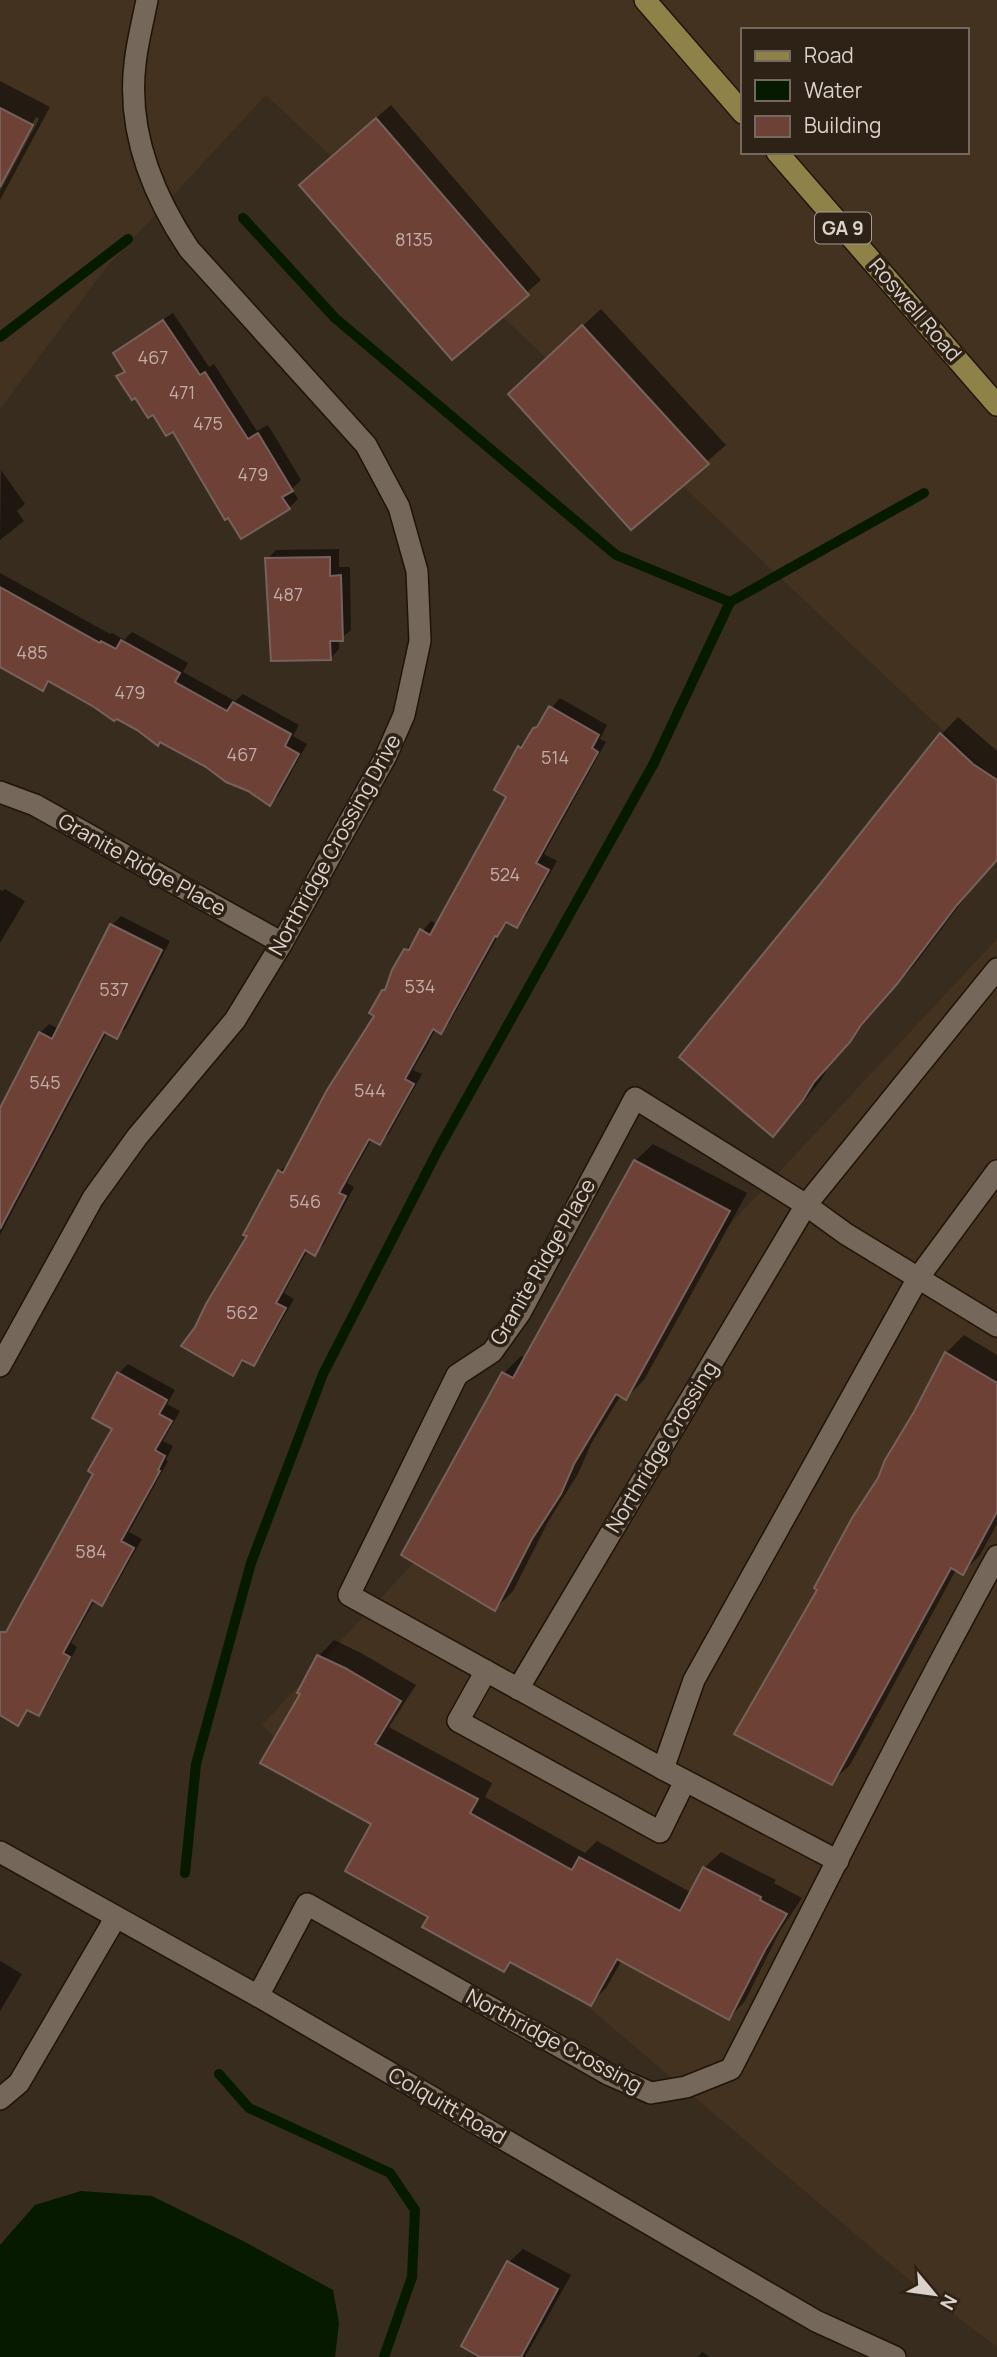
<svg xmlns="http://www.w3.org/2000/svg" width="997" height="2357" font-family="Manrope,sans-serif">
<rect width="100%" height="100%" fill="#382c1f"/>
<!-- built -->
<g fill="#433220" fill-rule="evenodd">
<path d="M0,0H997V781L266,95L105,269L0,409ZM743,30H967V152H743Z"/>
<path d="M997,939V2347L913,2283L306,1767L262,1725Z"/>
</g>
<!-- water -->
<path fill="#061a00" d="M81,2191L152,2196L245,2242L333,2290L339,2323L335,2357H0V2245L35,2205Z"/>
<!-- shadow -->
<g fill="#0007">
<path d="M0,81L50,107L0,200V191L39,119L36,117L0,184Z"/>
<path d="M391,105L541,280L452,358L315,171Z"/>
<path d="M601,309L726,445L631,528L528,376Z"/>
<path d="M173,313L209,367L214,364L257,431L268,425L301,480L292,489L298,499L289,508L173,430L135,396L119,377L126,369L116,354L125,344Z"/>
<path d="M1,470L25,504L17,511L24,521L0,540Z"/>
<path d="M339,549V567H350L351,630L339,640V649L330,659L267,559L276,550Z"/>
<path d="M0,573L110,634L112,633L124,640L132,632L188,663L183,672L235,701L243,694L299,725L293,736L307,744L279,795L270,804L207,766L51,681L43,689L0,665Z"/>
<path d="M560,698L607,725L600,739L606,742L544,854L557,861L526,916L517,926L509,921L501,931L450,1022L441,1031L436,1029L413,1070L422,1074L389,1134L380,1143L372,1139L347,1183L354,1187L324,1244L315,1254L308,1250L284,1293L294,1299L262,1355L253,1364L245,1360L233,1374L249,1236L279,1171L290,1163L376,1015L383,991L389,985L406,950L431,921L438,925L508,796L519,747Z"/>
<path d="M958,717L997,751V859L974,886L915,964L831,1062L821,1080L791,1117L773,1135L941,735Z"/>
<path d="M5,889L25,901L0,943V890L2,891Z"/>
<path d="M121,916L170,941L126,1028L117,1037L107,1032L0,1235V1112L40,1033L49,1024L59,1029L112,925Z"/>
<path d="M653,1144L747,1193L644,1380L626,1398L621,1395L591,1444L578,1474L549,1520L513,1591L495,1609L504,1373L521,1356L526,1358L635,1161Z"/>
<path d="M964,1335L997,1355V1524L980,1555L963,1573L956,1570L850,1765L832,1782L819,1589L946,1353Z"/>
<path d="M128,1364L175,1390L167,1404L180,1411L163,1441L173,1446L166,1460L168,1461L129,1532L142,1539L111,1594L102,1604L95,1600L71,1643L77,1647L47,1704L38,1714L30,1709L18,1723L0,1713V1637L12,1624L96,1473L114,1428L119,1373Z"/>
<path d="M334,1640L361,1653L416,1685L389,1727L492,1783L485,1797L585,1853L597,1841L692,1893L704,1868L721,1852L776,1880L774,1883L802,1898L780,1931L745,2001L729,2018L622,1960L606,1988L590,2004L513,1961L504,1970L430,1916L374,1823L302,1694L318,1657Z"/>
<path d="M0,1961L22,1974L0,2011Z"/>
<path d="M523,2249L571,2275L525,2357H484L509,2262Z"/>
<path d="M702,2352L710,2357H698Z"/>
</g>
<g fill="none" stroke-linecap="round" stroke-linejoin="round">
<!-- stream -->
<g stroke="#061a00" stroke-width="10">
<path d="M243,218L335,318L616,555L730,602"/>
<path d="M0,337L128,239"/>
<path d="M185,1873L196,1764L251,1563L323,1374L438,1150L654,763L730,602L924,493"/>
<path d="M219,2074L249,2108L390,2173L415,2210L412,2277L384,2357"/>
</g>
</g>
<!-- building -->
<g fill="#6e4137" stroke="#76615c" stroke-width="2">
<path d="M0,108L33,125L0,187Z"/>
<path d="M376,118L529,295L452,360L299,185Z"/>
<path d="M163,320L200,375L205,372L248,439L258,433L293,491L282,497L290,509L241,539L228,518L225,520L173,432L166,436L153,415L148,418L135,398L132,400L116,376L125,372L113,353Z"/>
<path d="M582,325L709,464L631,530L508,394Z"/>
<path d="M330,557V576L341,575L343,641H330L331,660L271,661L265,558Z"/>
<path d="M0,587L100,643L101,641L116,649L121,640L180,673L175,682L227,711L233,702L291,734L285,746L299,754L270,806L248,791L226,782L206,767L160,742L158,746L137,730L117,719L114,721L94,707L48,681L43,691L0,667Z"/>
<path d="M549,706L599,735L592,748L598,752L536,863L549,870L517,928L506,922L497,937L495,936L441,1034L433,1029L405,1079L414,1084L380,1145L369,1139L339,1193L346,1196L315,1256L305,1250L276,1303L286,1308L254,1366L242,1360L233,1376L181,1346L195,1327L206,1304L247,1236L243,1235L278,1170L283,1173L327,1090L374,1016L369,1013L382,990H385L392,970L404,949L409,950L420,929L430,935L506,797L494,790L518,746L521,748L533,728L537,727Z"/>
<path d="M940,733L973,764L997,780V860L957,905L897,984L861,1025L850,1042L814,1082L803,1100L773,1137L679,1057L821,883Z"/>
<path d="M110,924L162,950L117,1039L104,1032L0,1229V1108L39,1032L52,1039Z"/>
<path d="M634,1160L730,1211L626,1400L616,1394L574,1464L561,1494L532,1539L495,1611L401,1555L502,1372L513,1378Z"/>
<path d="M945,1352L997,1383V1512L963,1575L951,1568L832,1785L734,1734L817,1590L814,1588L852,1518L878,1478L885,1460L914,1412Z"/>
<path d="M117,1372L167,1400L159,1414L172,1421L155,1450L165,1456L158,1470L160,1471L121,1541L134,1548L102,1606L92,1600L63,1653L70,1657L39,1716L27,1710L18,1726L0,1715V1632H6L93,1474L88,1471L112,1429L92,1418Z"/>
<path d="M317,1655L345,1668L401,1701L375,1744L478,1799L470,1813L572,1870L579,1857L680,1911L703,1867L761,1897L760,1900L787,1914L765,1950L729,2020L617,1959L591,2006L510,1962L504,1972L422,1927L428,1917L345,1871L371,1824L260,1763L300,1694L297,1693Z"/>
<path d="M507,2261L558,2289L521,2357H480L461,2346Z"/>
</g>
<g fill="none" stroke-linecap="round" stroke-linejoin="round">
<!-- minor casing -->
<g stroke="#1f1408" stroke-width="24">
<g id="minor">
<path d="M0,792L35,805L282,943"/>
<path d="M0,1366L93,1198L137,1137L235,1020L282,943L386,756L404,715L420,641L417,571L399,507L366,445L189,249C153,195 127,131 135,64C137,43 143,21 147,0"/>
<path d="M486,1671L458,1721L660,1832L685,1781"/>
<path d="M518,1689L806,1205L997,969"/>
<path d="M663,1769L694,1680L918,1278L997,1171"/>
<path d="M0,1852L258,1996L816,2321L895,2357"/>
<path d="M838,1861L663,1769L349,1595L457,1375L492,1352L520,1313L635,1098L806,1205L846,1234L997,1326"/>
<path d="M258,1996L307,1904L610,2075L651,2093L686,2087L731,2069C819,1898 904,1725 997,1556"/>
<path d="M0,2099L19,2083L116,1917"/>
</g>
</g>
<!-- major casing -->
<g stroke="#1f1408" stroke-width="24">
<g id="major">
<path d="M645,0L743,113"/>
<path d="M777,152L997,405"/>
</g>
</g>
<!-- minor -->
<use href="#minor" stroke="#756759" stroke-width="21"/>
<!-- major -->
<use href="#major" stroke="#8f8248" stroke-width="21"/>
</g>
<g text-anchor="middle" stroke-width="7" stroke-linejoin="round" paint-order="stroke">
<!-- number labels -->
<g font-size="18" fill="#c0aea6">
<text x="414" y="246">8135</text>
<text x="153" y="364">467</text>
<text x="182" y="399">471</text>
<text x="208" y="430">475</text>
<text x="253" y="481">479</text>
<text x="288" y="601">487</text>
<text x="32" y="659">485</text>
<text x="130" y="699">479</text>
<text x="242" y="761">467</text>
<text x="555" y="764">514</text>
<text x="505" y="881">524</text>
<text x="420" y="993">534</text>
<text x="114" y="996">537</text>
<text x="45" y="1089">545</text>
<text x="370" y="1097">544</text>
<text x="305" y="1208">546</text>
<text x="242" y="1319">562</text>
<text x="91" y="1558">584</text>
</g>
<!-- shield labels -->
<rect fill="#2e2216" stroke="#a79e95" stroke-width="2" x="815" y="212.5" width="56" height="31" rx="5"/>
<g font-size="19" font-weight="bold" fill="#dbd3cb">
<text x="843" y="235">GA 9</text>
</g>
<!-- street labels -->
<g font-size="21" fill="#dbd3cb" stroke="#2e2216">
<text transform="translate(915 310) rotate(49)" y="7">Roswell Road</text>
<text transform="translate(335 845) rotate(-61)" y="7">Northridge Crossing Drive</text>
<text transform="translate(142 865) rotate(29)" y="7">Granite Ridge Place</text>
<text transform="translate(543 1262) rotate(-60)" y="7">Granite Ridge Place</text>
<text transform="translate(662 1447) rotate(-59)" y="7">Northridge Crossing</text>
<text transform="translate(554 2041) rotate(28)" y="7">Northridge Crossing</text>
<text transform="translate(447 2106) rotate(30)" y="7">Colquitt Road</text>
</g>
</g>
<!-- legend -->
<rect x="741" y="28" width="228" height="126" fill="#2e2216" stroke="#73695e" stroke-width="2"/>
<rect x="755" y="51" width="35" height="10" fill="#8f8248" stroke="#73695e" stroke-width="2"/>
<text x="804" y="63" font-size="21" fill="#dbd3cb">Road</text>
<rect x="755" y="80" width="35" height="21" fill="#061a00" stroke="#73695e" stroke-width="2"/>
<text x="804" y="98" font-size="21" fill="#dbd3cb">Water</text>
<rect x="755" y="116" width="35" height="21" fill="#6e4137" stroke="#73695e" stroke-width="2"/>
<text x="804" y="133" font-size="21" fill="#dbd3cb">Building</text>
<!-- north arrow -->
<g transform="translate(934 2294) rotate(119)" stroke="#2e2216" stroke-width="5" paint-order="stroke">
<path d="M0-5L12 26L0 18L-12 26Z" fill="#dbd3cb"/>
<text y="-10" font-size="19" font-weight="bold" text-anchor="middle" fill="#dbd3cb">N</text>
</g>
</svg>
